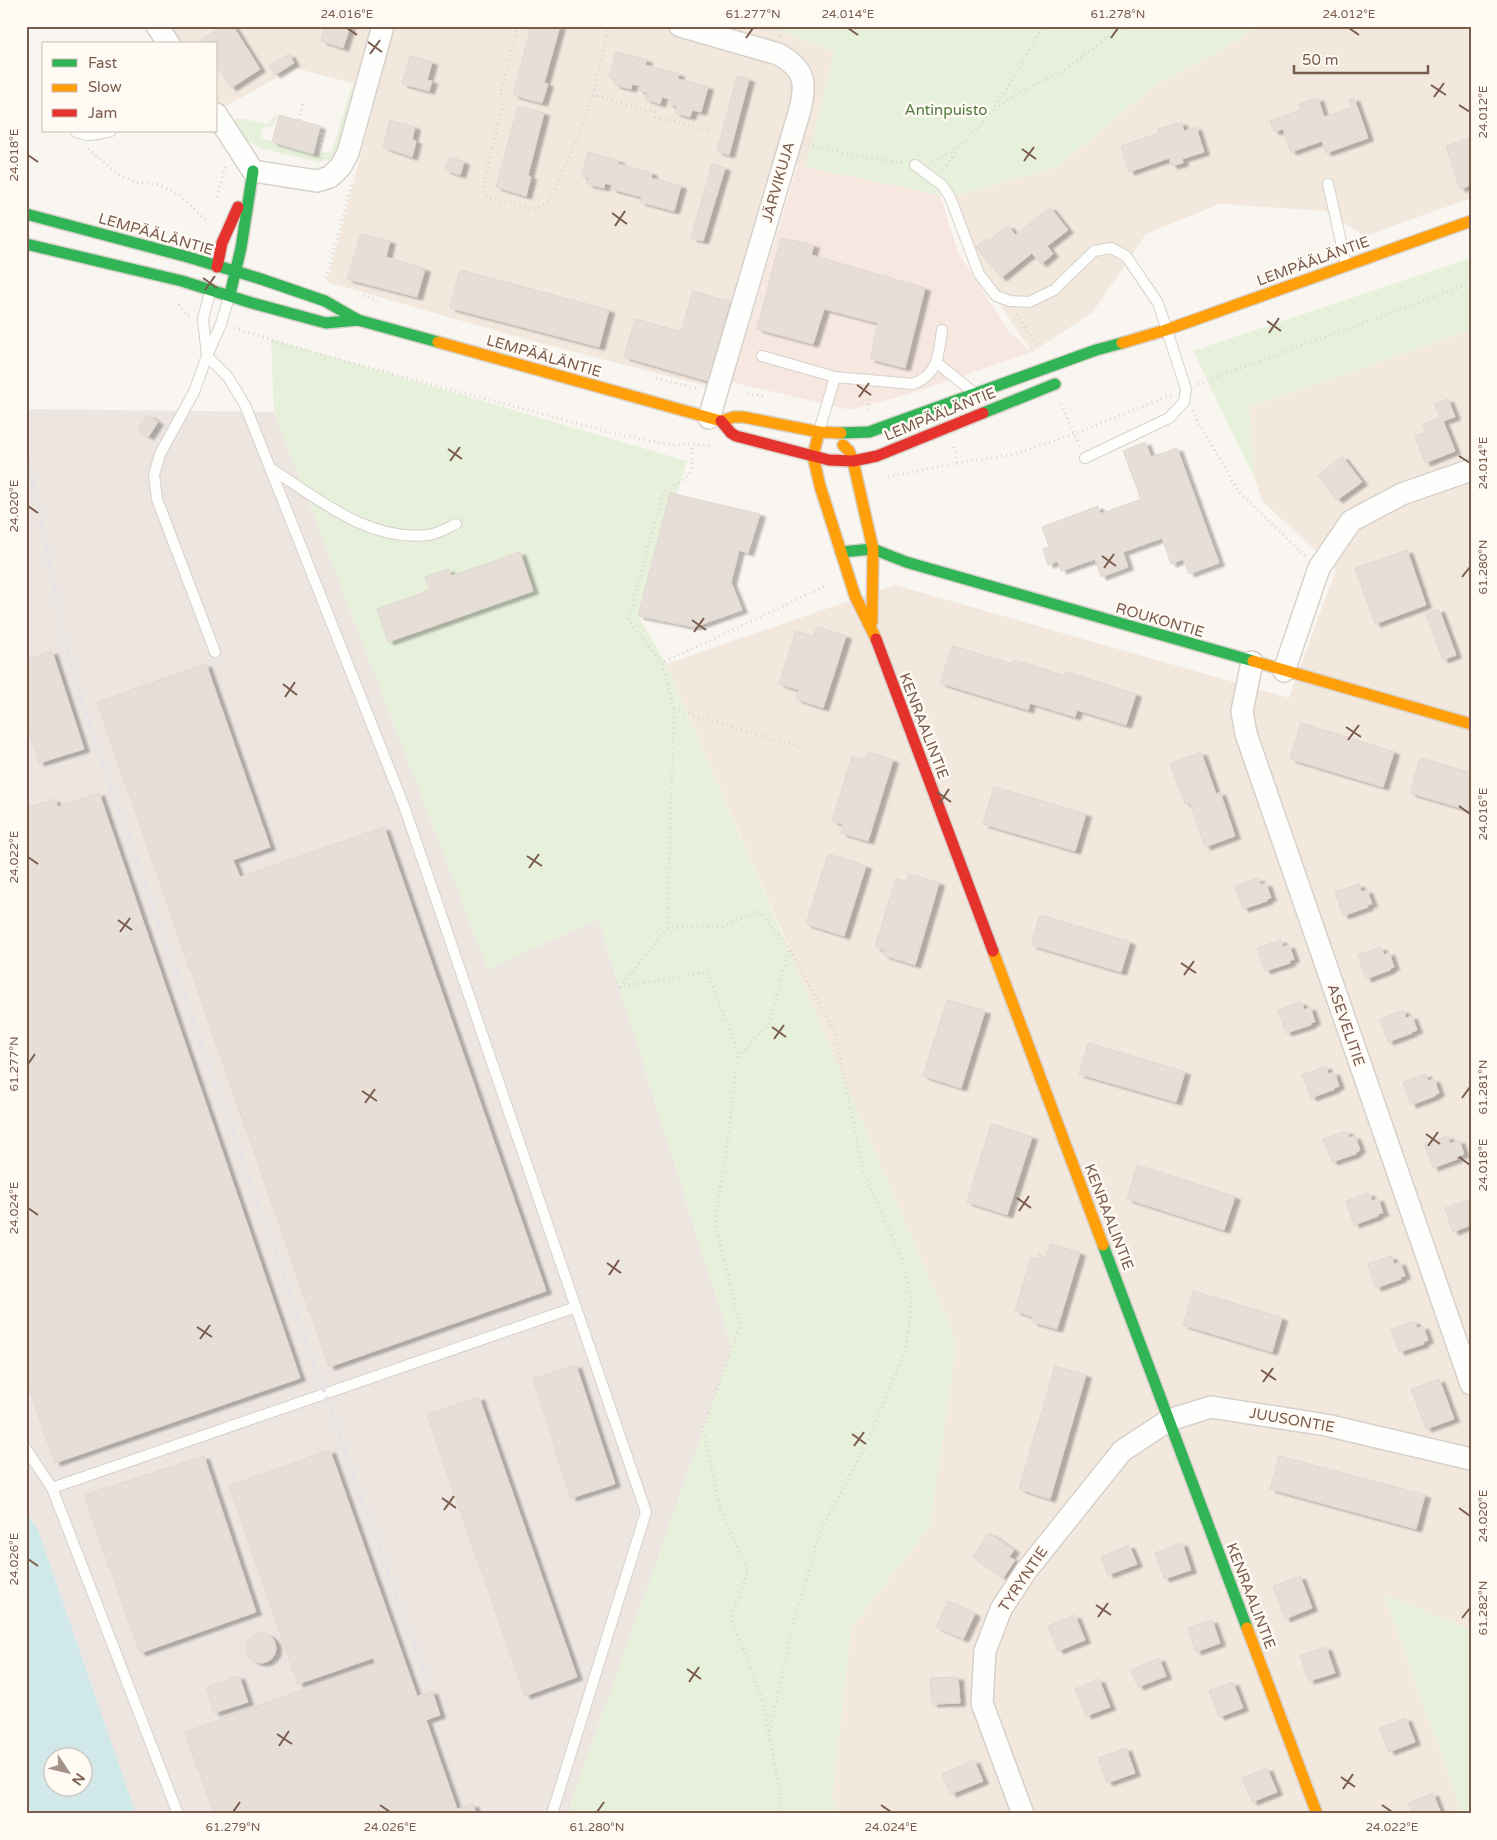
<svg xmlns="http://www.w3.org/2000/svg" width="1497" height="1840" font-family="'Varela Round',sans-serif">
<defs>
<filter id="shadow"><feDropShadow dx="5.5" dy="3" stdDeviation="1" flood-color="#0004"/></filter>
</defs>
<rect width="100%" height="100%" fill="#f9f5f0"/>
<!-- residential -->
<g fill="#f2e8de">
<path d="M154,26H768L835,52L806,167L776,158L710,387L521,338L327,282L378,90L295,68L217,111L216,44H167Z"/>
<path d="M1257,26H1471V198L1365,236L1325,211L1220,204L1146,234L1092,313L1032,352L979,274L950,197L1057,167L1154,86L1224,49Z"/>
<path d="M1471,330V1630L1384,1595L1463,1814H839L832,1797L851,1628L930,1526L789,948L666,664L895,585L1289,698L1336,569L1263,502L1254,477L1249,407Z"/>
</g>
<!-- commercial -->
<path fill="#f6e8e1" d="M798,164L940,195L958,252L1010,333L1032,352L909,394L850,410L732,382Z"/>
<!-- industrial -->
<path fill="#ede5e0" d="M26,409L274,412L488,969L598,919L732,1348L570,1806L572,1814H136L38,1530L26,1511Z"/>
<!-- green -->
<g fill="#e7f0db">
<path d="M768,26H1257L1224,49L1154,86L1057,167L950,197L806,167L835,52Z"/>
<path d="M352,85L356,88L337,155L332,159L319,162L259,148L246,140L234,120L239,118L267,124L278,113L273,126L262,128L261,138L313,154L332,151Z"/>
<path d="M1471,258V330L1249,407L1254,477L1193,351Z"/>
<path d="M271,339L687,461L638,616L666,664L957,1342L930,1526L851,1628L832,1797L839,1814H572L570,1806L732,1348L598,919L488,969L274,412Z"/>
<path d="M1384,1594L1471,1630V1814H1463Z"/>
</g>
<!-- water -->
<path fill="#d0e8ea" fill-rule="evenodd" d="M26,1511L38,1530L136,1814H26ZM52,1758H82V1788H52Z"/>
<!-- building -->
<g fill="#e6ded7" stroke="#e2d8d2" filter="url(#shadow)">
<path d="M223,26H233L260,69L231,88L216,65V44H203L201,40Z"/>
<path d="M325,26H350L343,48L321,41Z"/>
<path d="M531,26H560L544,83L548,84L542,103L513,95Z"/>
<path d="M616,52L647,60L645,65L679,74L678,79L708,87L701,112L692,110L690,117L675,113L677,106L668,104L669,99L662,97L660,104L645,99L647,93L638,90L640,86L632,84L631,89L615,85L616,79L609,77Z"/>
<path d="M289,54L294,63L275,75L269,66Z"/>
<path d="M410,56L432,62L427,80L432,81L429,91L402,84Z"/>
<path d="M737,76L749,79L729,155L717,151Z"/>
<path d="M1318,98L1324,117L1352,107L1349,100L1354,98L1368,138L1326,153L1322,141L1291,152L1283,129L1274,132L1270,121L1301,110L1299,104Z"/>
<path d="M518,106L544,113L528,175L531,177L526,196L496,187Z"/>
<path d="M279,115L320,126L313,154L272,142Z"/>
<path d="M390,120L415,127L412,140L416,141L412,157L383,147Z"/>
<path d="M1181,122L1184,131L1196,127L1204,152L1182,159L1183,163L1172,166L1169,158L1129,172L1121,146L1159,133L1158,129Z"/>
<path d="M1471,138V185L1460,189L1446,146Z"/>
<path d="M588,152L619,161L618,164L652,173L651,178L681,186L674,211L640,202L642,197L611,189L612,185L605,183L604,188L587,184L589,178L581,176Z"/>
<path d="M449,157L464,162L460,175L445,170Z"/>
<path d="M712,164L725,168L703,241L691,238Z"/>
<path d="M1050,207L1068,230L1047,246L1053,254L1041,264L1032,253L1001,278L976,247L986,239L988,241L1008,225L1015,235Z"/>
<path d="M361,234L390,241L386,257L425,269L417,297L347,279Z"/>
<path d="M781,238L814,245L811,255L925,288L905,368L870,359L878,323L824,309L813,344L757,329Z"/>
<path d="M460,270L609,310L599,347L450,308Z"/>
<path d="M693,291L730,302L708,381L624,357L635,319L681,332Z"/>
<path d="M1448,399L1455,417L1443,421L1455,451L1425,463L1415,436L1426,432L1423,424L1440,418L1435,404Z"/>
<path d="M148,415L158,422L148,437L138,430Z"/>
<path d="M1145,442L1151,457L1177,448L1219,563L1189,574L1183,559L1171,564L1162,538L1123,552L1128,567L1101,577L1095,559L1061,571L1058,561L1048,565L1043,549L1049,547L1042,527L1098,506L1100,514L1141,499L1123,451Z"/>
<path d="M1342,456L1362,482L1337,500L1318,475Z"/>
<path d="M670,493L760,514L748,553L739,550L731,582L742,610L694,627L638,616Z"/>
<path d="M1407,550L1426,605L1375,624L1355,568Z"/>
<path d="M520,552L533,591L388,642L377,609L430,590L425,577L449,569L451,576Z"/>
<path d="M1439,609L1456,655L1443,660L1426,614Z"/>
<path d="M817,627L846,636L823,708L796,699L799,690L779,684L796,631L813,637Z"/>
<path d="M952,646L1012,664L1014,660L1064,676L1066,672L1136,694L1126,725L1077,710L1075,717L1030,703L1028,710L940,683Z"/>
<path d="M52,651L84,749L39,763L26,724V660Z"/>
<path d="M206,664L270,847L233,860L240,877L384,827L546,1291L329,1367L97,702Z"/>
<path d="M1301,723L1394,752L1383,787L1290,759Z"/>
<path d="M868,752L893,760L868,841L841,833L843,824L832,821L852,756L865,760Z"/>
<path d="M1201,752L1216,794L1220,792L1235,836L1205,847L1190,803L1185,804L1170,763Z"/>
<path d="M1420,758L1471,773V811L1410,793Z"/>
<path d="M994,787L1086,814L1075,851L983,824Z"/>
<path d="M99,793L300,1378L55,1463L26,1380V808L54,799L58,807Z"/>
<path d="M828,854L866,866L844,936L806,924Z"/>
<path d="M909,874L939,883L915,965L883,955L885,950L875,947L896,878L907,882Z"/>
<path d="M1258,878L1261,885L1266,883L1271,898L1267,899V901L1243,909L1235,886Z"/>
<path d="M1359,884L1361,892L1367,890L1372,904L1367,905L1368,907L1343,916L1335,892Z"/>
<path d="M1040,915L1130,942L1121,972L1031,945Z"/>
<path d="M1281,940L1283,947L1289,945L1294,959L1289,961L1290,963L1265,971L1257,948Z"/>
<path d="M1381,947L1384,955L1389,952L1394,967L1390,968V970L1366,979L1358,955Z"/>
<path d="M947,1000L985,1011L961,1088L923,1076Z"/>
<path d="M1301,1002L1304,1010L1310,1007L1315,1022L1310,1023L1311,1025L1286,1033L1278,1010Z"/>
<path d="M1403,1010L1406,1018L1412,1016L1417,1030L1412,1032V1033L1388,1042L1380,1019Z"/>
<path d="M1088,1043L1185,1072L1176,1102L1079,1074Z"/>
<path d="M1326,1066L1328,1074L1334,1072L1339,1086L1334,1088L1335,1089L1311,1098L1302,1075Z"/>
<path d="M1426,1074L1428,1081L1434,1079L1439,1093L1435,1095V1096L1411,1105L1403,1082Z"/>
<path d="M991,1124L1032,1137L1007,1215L967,1202Z"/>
<path d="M1347,1131L1349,1138L1355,1136L1360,1150L1356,1152V1154L1332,1162L1323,1139Z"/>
<path d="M1448,1136L1450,1144L1459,1140L1464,1154L1456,1157L1457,1159L1433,1168L1424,1144Z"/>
<path d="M1137,1165L1235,1197L1224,1230L1127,1199Z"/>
<path d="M1369,1193L1372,1201L1378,1198L1383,1213L1378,1214V1216L1354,1225L1346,1201Z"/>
<path d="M1468,1200L1471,1208V1225L1453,1232L1445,1208Z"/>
<path d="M1050,1244L1080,1253L1057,1329L1032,1322L1033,1317L1015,1311L1031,1257L1038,1259L1039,1254L1046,1258Z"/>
<path d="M1391,1256L1394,1264L1400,1262L1405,1276L1400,1277L1401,1279L1376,1288L1368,1264Z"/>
<path d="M1193,1291L1282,1318L1272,1352L1183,1325Z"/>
<path d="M1414,1321L1417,1328L1423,1326L1428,1340L1423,1342L1424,1344L1399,1352L1391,1329Z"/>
<path d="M576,1365L615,1484L571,1498L533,1379Z"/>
<path d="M1055,1366L1086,1375L1050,1499L1019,1489Z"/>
<path d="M1439,1379L1454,1419L1426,1429L1411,1389Z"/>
<path d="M479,1397L577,1677L525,1696L427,1415Z"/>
<path d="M330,1450L417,1696L432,1691L440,1715L426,1720L457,1809L473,1804L476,1814H214L185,1732L376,1664L373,1658L298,1684L229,1486Z"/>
<path d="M204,1456L256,1612L140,1653L84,1495Z"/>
<path d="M1279,1456L1425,1495L1416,1529L1270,1489Z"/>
<path d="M989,1533L1014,1550L1009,1557L1015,1560L1003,1578L973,1557Z"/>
<path d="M1182,1543L1191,1570L1164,1579L1155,1553Z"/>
<path d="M1129,1545L1137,1564L1108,1575L1101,1557Z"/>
<path d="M1300,1576L1312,1608L1285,1619L1273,1586Z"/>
<path d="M948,1601L975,1614L963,1639L936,1627Z"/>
<path d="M1075,1615L1085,1640L1058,1651L1048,1626Z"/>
<path d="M1212,1620L1220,1643L1196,1652L1188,1628Z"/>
<circle cx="261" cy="1648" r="15"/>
<path d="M1326,1647L1335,1673L1309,1681L1300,1656Z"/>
<path d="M1159,1658L1166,1676L1138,1687L1131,1670Z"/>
<path d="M239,1676L248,1702L214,1713L206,1688Z"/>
<path d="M958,1677L960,1703L932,1704L930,1678Z"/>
<path d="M1099,1679L1110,1707L1086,1716L1075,1689Z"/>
<path d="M1233,1682L1243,1708L1219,1717L1209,1691Z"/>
<path d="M1406,1718L1415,1742L1389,1752L1379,1728Z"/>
<path d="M1126,1748L1135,1773L1107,1783L1098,1758Z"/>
<path d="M974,1760L983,1781L951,1794L942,1774Z"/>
<path d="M1267,1768L1277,1792L1252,1802L1242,1778Z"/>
<path d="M1433,1793L1441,1814H1412L1408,1803Z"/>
</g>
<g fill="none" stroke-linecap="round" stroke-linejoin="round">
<!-- lane casing -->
<g stroke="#d7d1cb" stroke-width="12">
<g id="lane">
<path d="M75,131C86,138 99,134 111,131"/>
<path d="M915,165L942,185L950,197L979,274L996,296L1010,301L1029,302L1054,290L1094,251L1111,248L1126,256L1158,303L1186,389L1184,402L1169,418L1085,458"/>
<path d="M1328,184L1346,264"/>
<path d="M210,292L203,319L207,356L228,377L245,405L404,806L646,1512L552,1814"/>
<path d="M762,356L835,377L913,384C940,373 938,355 942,330"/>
<path d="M937,363L973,392"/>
<path d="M819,431L835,377"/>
<path d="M270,468C317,498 368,542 428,535C437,534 448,528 456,524"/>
<path d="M215,652L157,499L154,475L160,454L194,392L207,356L221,324L229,297"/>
<path d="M26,1449L52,1488L178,1814"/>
<path d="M52,1488L576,1307"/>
</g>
</g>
<!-- street casing -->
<g stroke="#d7d1cb" stroke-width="24">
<g id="street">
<path d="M157,26L169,44"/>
<path d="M680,26L778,54C806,69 807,84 799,113L709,418"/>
<path d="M216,114L253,171L317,181L330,177L341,166L348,153L383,26"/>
<path d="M1252,662L1242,711L1246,734L1471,1384"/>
<path d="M1284,671L1319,568L1351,521L1402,494L1471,470"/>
<path d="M1023,1814L982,1703L985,1651L1001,1609L1026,1571L1122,1451L1169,1420L1211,1407L1326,1425L1471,1459"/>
</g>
</g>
<!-- fast casing -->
<g stroke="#d9d2cb" stroke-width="14">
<g id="fast">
<path d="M26,214L188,257L258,278L325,301L358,320L438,342"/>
<path d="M26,244L182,281L252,303L326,323L358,320"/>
<path d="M231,290L241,248L253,171"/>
<path d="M983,413L1055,384"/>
<path d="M841,433L869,432L1096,350L1122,343"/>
<path d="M841,552L873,549L906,562L1253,661"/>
<path d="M1103,1245L1247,1628"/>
</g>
</g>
<!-- slow casing -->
<g stroke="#d9d2cb" stroke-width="14">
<g id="slow">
<path d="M438,342L721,421L734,417H743L819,432L841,433"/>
<path d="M1122,343L1166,330L1471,221"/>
<path d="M819,432L813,456L820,486L855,596L876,639"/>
<path d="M843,445L849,451L853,461L873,549L872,622"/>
<path d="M1253,661L1471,724"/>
<path d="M993,951L1103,1245"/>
<path d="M1247,1628L1317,1814"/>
</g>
</g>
<!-- jam casing -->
<g stroke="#d9d2cb" stroke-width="14">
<g id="jam">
<path d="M217,267L222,243L238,207"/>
<path d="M721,421L731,433L736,436L829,460L853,461L877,456L983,413"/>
<path d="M876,639L993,951"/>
</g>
</g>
<!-- path -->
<g stroke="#dcd5d0" stroke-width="3" stroke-dasharray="1 4" stroke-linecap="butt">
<path d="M518,26L501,91L502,107L483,188L488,198L535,209L549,201L585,120L593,95"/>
<path d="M609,26L593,95L656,113L655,117L709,130"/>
<path d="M780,36L782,26"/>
<path d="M995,109L1016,94L1063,71L1124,26"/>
<path d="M299,120L303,103"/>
<path d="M808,144L832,151L902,163"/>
<path d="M88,149L119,175L135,182L159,185L177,193L207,221"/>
<path d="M321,159L322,128"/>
<path d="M932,161C983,144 1017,70 1043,26"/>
<path d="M944,170L958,147"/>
<path d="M217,197L226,164"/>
<path d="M326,278L352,183"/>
<path d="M363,296L378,300"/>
<path d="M179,304L186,315L190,316"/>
<path d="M1017,314L1037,347"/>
<path d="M234,328L304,350L616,434L671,445L692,444L712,446"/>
<path d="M656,378L699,389"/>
<path d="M1198,384L1471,283"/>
<path d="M747,394L763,396"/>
<path d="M1061,404L1080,446"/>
<path d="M867,410L872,392"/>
<path d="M1193,410L1196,418L1239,492L1305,556"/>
<path d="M954,447L957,463"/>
<path d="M888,477L957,463L1015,454L1074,434L1171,395"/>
<path d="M662,663L628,620L664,491C691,476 694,476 692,444"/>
<path d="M674,709L802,748"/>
<path d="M667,928L722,926L759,911L789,948L835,1033L863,1171L901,1256L912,1304L905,1352L865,1447L821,1530L793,1625L769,1734"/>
<path d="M619,987L707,972L736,1046L737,1058L729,1131L715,1222L740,1325L703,1428L720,1508L748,1571L731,1617L762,1699L781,1797L778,1814"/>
<path d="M620,987L667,928L674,709L662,663L828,585"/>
<path d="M738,1057L770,1022L789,949"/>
</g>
<!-- lane -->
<use href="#lane" stroke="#fefefd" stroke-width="10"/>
<!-- street -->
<use href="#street" stroke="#fefefd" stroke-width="21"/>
<!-- fast -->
<use href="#fast" stroke="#30b455" stroke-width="11"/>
<!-- slow -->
<use href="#slow" stroke="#ff9f0a" stroke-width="11"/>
<!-- jam -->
<use href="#jam" stroke="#e5322d" stroke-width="11"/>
<!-- rail -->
<path stroke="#e6e3e7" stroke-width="4" stroke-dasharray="8 5" stroke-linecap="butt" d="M26,457L39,507L63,637L90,728L429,1688"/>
</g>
<!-- ticks -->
<path fill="none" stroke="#7a5c4d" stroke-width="2" d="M347,28L357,35M848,28L858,35M1349,28L1359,35M746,38L753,28M1111,38L1118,28M368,42L382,52M370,54L380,40M1431,85L1446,95M1434,97L1444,83M1459,105L1470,112M1022,149L1036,159M28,155L38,162M1024,161L1034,147M612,213L627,224M615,226L625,211M203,278L217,288M205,290L215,276M1267,321L1281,331M1269,333L1279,318M857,385L871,395M859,397L869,383M448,449L462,459M1459,456L1470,463M450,461L460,447M28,506L38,513M1102,556L1116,566M1104,568L1114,554M1462,577L1470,567M692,620L706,630M694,632L704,618M283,684L297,695M285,697L295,682M1346,727L1361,737M1348,740L1359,725M937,792L951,802M939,804L949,789M1459,806L1470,814M527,856L542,866M28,857L38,864M529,868L539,854M118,920L132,930M120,932L130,918M1181,963L1196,973M1184,975L1194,961M772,1027L786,1037M774,1039L784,1025M28,1064L35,1054M362,1091L377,1101M1462,1098L1470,1087M365,1103L375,1089M1426,1134L1440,1144M1428,1146L1438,1132M1459,1157L1470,1165M1017,1198L1031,1208M28,1208L38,1215M1019,1211L1029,1196M607,1263L621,1273M609,1275L619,1260M197,1327L212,1337M200,1339L210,1325M1261,1370L1276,1380M1263,1382L1273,1368M852,1434L866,1444M854,1446L864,1432M442,1498L456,1508M1459,1508L1470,1516M444,1510L454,1496M28,1559L38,1566M1096,1605L1111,1615M1098,1617L1108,1603M1462,1618L1470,1608M687,1669L701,1679M689,1682L699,1667M277,1734L292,1744M279,1746L289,1731M1341,1777L1355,1787M1343,1789L1353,1774M380,1805L390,1812M881,1805L891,1812M1382,1805L1392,1812M233,1812L240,1802M597,1812L604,1802"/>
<g text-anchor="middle" stroke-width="5" stroke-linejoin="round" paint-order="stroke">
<!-- park labels -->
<g font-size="15" fill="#537a41" stroke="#fffaf3">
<text x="946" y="115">Antinpuisto</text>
</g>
<!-- street labels -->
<g font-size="15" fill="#7a5c4d" stroke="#fffaf3">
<text transform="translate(778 182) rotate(-74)" y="5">JÄRVIKUJA</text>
<text transform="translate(156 234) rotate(16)" y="5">LEMPÄÄLÄNTIE</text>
<text transform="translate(1313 261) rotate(-20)" y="5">LEMPÄÄLÄNTIE</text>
<text transform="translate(544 356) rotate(16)" y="5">LEMPÄÄLÄNTIE</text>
<text transform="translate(940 414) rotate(-22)" y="5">LEMPÄÄLÄNTIE</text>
<text transform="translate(1160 620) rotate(16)" y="5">ROUKONTIE</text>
<text transform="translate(924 726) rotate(69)" y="5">KENRAALINTIE</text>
<text transform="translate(1346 1025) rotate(71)" y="5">ASEVELITIE</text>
<text transform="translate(1109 1217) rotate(69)" y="5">KENRAALINTIE</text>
<text transform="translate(1292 1420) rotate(10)" y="5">JUUSONTIE</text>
<text transform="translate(1023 1579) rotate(-56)" y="5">TYRYNTIE</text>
<text transform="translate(1251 1596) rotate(69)" y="5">KENRAALINTIE</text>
</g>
</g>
<!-- border -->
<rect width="1497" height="1840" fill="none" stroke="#fffaf3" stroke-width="55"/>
<!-- legend -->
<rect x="42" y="42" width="175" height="90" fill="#fffaf3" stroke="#cabbb1"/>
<rect x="52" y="59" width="25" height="8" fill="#30b455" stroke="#cabbb1"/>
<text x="88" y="68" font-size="15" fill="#7a5c4d">Fast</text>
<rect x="52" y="84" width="25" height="8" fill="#ff9f0a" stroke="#cabbb1"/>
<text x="88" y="92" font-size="15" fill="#7a5c4d">Slow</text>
<rect x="52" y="109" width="25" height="8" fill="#e5322d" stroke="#cabbb1"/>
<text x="88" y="118" font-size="15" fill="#7a5c4d">Jam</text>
<!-- north arrow -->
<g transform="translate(68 1772) rotate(125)"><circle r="24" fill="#fffaf3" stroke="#cabbb1"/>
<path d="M0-4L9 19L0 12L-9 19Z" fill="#a69286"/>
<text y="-8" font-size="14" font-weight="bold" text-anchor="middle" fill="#7a5c4d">N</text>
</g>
<!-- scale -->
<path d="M1294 65v8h134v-8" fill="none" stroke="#7a5c4d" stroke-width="2.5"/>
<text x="1302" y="65" font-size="15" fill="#7a5c4d" stroke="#fffaf3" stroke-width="4" paint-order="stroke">50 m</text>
<rect x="28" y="28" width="1442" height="1784" fill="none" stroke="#7a5c4d" stroke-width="2"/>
<g font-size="12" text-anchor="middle" fill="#7a5c4d">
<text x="347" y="18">24.016°E</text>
<text x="753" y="18">61.277°N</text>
<text x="848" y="18">24.014°E</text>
<text x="1118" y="18">61.278°N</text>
<text x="1349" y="18">24.012°E</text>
<text transform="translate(1483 112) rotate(-90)" y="4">24.012°E</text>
<text transform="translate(14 155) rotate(-90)" y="4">24.018°E</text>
<text transform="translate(1483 463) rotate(-90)" y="4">24.014°E</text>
<text transform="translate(14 506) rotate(-90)" y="4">24.020°E</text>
<text transform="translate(1483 567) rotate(-90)" y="4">61.280°N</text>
<text transform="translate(1483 814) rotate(-90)" y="4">24.016°E</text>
<text transform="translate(14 857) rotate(-90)" y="4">24.022°E</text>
<text transform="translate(14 1064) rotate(-90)" y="4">61.277°N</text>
<text transform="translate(1483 1087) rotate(-90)" y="4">61.281°N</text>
<text transform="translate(1483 1165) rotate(-90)" y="4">24.018°E</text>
<text transform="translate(14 1208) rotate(-90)" y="4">24.024°E</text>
<text transform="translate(1483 1516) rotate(-90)" y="4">24.020°E</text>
<text transform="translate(14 1559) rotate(-90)" y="4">24.026°E</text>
<text transform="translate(1483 1608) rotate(-90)" y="4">61.282°N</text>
<text x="233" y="1831">61.279°N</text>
<text x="390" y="1831">24.026°E</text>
<text x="597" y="1831">61.280°N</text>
<text x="891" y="1831">24.024°E</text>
<text x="1392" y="1831">24.022°E</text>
</g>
</svg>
